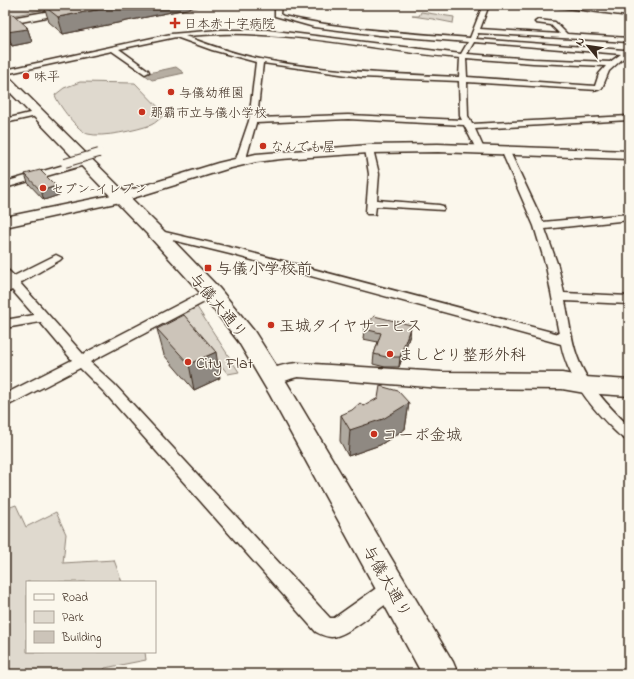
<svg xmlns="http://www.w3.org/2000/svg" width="634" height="679" font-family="'Indie Flower','Klee One',sans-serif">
<rect width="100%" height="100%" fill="#fbf7ec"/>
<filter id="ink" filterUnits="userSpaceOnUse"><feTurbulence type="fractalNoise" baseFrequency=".025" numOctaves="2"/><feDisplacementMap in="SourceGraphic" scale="8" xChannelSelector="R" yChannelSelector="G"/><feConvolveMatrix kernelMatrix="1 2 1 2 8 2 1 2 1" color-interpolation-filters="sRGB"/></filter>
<g filter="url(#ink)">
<!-- green -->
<g fill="#dfd9ce" stroke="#8d8276">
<path d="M5,5H67L5,17Z"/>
<path d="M421,12L454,17L453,23L433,19L412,16H419Z"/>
<path d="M80,82L135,83L165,114C161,117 156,123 151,125C137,130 102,138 88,134C79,132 58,105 55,95L64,88Z"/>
<path d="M195,304L239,372L228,374L220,364L213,365L195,343L168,317Z"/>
<path d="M16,505L26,527L56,512L66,534L63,563L114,560L122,582H27V652H145L146,660L105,668L101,674H5V509Z"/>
</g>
<!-- water -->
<path fill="#b6aea2" stroke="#85796d" d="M176,67L184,73L152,80L144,74Z"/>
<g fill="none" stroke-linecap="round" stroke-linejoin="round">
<!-- street casing -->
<g stroke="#3b2a1e" stroke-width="3">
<g id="street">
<path d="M275,5H281L280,14L283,16C344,30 407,33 470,38L483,5H489L480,29L560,34L551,25L536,23L535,22L538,20L555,22L567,34L629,38V42L478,33L476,39L624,50L629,47V53L609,71L602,88L598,90L467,82L468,116L472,124L629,116V120L475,129L484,149L480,152L476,149L464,125L348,119L256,123L245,162L240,165L235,162L249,121L256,62L212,50L176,37L119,49L148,70L149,72L145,74L112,51L5,74V70L171,34L219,30H267L461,54L468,42L379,35L314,27L275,16ZM219,34C300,32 379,51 460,58L459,77C393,74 326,72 260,59C234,54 209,45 185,36ZM474,42L621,54L610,62L533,59L467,54ZM466,58L533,63L606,66L599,74L595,86L467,77ZM263,63L361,77L459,81L460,116L462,120L348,115L257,118Z"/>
<path d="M556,5H572L629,12V16L559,7Z"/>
<path d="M38,111H41V115L5,123V119Z"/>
<path d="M369,146L373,149L379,174L377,200L439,205L443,206L444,208L443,210L376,206L375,214H367L366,212L369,174L365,149Z"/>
<path d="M505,147L509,150L543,222L629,214V220L545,229L558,266L564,293L629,296V304L565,301C569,319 571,339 577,356C587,384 608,406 629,426V441C621,438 616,432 610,426C588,403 567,376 561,344L230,254L152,235L151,233L156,230L237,249L559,334L546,266L534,226L501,150Z"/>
<path d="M85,159L88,160L90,162L88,164L5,188V182Z"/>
<path d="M56,255L62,258L60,260L20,283L83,354L187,300L208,290H216L218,293L216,296L90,362L114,384L330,618H334L385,582L392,579L399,582L401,588L399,594C385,604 346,638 331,637C326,637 320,634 316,632L104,392L80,368L5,407V394L72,360L40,322L5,328V320L34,315L12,290L5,294L6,283L5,270L9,271L14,276Z"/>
</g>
</g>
<!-- secondary casing -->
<g stroke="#3b2a1e" stroke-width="3">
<g id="secondary">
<path d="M85,5H103L99,7L5,25V19Z"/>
<path d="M438,144L629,151V159L438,152L369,153L281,159L256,162L227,169L120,202L5,227V217L117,194L218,163L256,154L369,145Z"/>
<path d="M298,363L441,372L562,373L585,377L629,380V396L585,393L562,389L441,388L298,377C286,379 277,387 265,383L262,378C268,367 286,364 298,363Z"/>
</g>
</g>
<!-- highway casing -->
<g stroke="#3b2a1e" stroke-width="3">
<path id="highway" d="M5,76L9,77L162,229L219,288L254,331L287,383L453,662L458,674H422L270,395L238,341L205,298L150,237L5,87Z"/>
</g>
<!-- street -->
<use href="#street" fill="#fbf7ec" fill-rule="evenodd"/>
<!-- secondary -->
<use href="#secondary" fill="#fbf7ec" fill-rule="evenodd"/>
<!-- highway -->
<use href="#highway" fill="#fbf7ec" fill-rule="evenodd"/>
<!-- street-bridge casing -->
<g stroke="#3b2a1e" stroke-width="10" stroke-linecap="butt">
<path id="street-bridge" d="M65,163L99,153"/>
</g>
<!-- street-bridge -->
<use href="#street-bridge" stroke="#fbf7ec" stroke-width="8"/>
</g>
<!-- wall -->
<g fill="#afa99f" stroke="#3b2a1e">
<path d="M44,6H201L63,34L49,22Z"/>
<path d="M5,15L27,27L32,42L12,46L5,39Z"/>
<path d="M25,174L56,186L59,195L44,200L28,183Z"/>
<path d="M411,325L410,335L399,367H385L373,364L374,354L378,342L363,339L364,329Z"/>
<path d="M157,329L220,378L194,390L164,355Z"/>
<path d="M409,403L405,429L380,445L348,456L340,441L341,415Z"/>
</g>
<!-- shaded-wall -->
<g fill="#8f8982" stroke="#3b2a1e">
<path d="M123,5H201V6L63,34L58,17Z"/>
<path d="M27,27L32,42L12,46L7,32Z"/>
<path d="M56,186L59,195L44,200L41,191Z"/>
<path d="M411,325L410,335L399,367L400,357Z"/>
<path d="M216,352L220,378L194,390L189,364Z"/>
<path d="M409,403L405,429L380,445L348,456L350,430Z"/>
</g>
<!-- building -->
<g fill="#ccc4b9" stroke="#3b2a1e">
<path d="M51,5H123L58,17L44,6Z"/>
<path d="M13,14L27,27H26L28,29L7,32L5,30V15Z"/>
<path d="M40,170L56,186L41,191L25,174Z"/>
<path d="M184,315L216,352L189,364L157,329Z"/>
<path d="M374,316L411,325L400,357H386L374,354L381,333L364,329Z"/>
<path d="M380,386L398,391L409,403L383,419L350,430L341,415L352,410L360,403L364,406L378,398Z"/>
</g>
</g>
<!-- markers -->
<g fill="#c8321e" stroke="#fbf7ec" stroke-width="1.5">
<path d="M173 17h4v4h4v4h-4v4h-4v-4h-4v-4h4z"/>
<circle cx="26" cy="76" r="4"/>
<circle cx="171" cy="92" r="4"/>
<circle cx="142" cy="112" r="4"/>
<circle cx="263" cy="146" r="4"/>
<circle cx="43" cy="188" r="4"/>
<rect x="204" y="264" width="8" height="8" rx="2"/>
<circle cx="271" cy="325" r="4"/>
<circle cx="390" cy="354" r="4"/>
<circle cx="188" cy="362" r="4"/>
<circle cx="374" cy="434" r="4"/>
</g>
<g text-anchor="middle" stroke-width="3" stroke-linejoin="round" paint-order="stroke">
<!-- far-poi labels -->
<g font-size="13" fill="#3b2a1e" stroke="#fbf7ec" text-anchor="start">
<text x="184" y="28">日本赤十字病院</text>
<text x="34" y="81">味平</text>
<text x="179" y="97">与儀幼稚園</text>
<text x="150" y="117">那覇市立与儀小学校</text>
<text x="271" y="151">なんでも屋</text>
<text x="51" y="193">セブン-イレブン</text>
</g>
<!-- poi labels -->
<g font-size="16" fill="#3b2a1e" stroke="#fbf7ec" text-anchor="start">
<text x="216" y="274">与儀小学校前</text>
<text x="279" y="331">玉城タイヤサービス</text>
<text x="398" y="360">ましどり整形外科</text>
<text x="196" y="368">City Flat</text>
<text x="382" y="440">コーポ金城</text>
</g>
<!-- street labels -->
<g font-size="16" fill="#3b2a1e" stroke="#fbf7ec">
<text transform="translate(219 305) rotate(50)" y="6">与儀大通り</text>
<text transform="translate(388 581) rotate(60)" y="6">与儀大通り</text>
</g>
</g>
<!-- margin -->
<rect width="634" height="679" fill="none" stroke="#fbf7ec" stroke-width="20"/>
<rect x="10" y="10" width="614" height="659" fill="none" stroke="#3b2a1e" stroke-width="1.5" filter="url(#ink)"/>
<!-- legend -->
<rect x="26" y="581" width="130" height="72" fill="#fbf7ec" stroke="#aea59a"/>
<rect x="34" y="594" width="20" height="6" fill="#fbf7ec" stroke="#aea59a"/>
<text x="62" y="601" font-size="12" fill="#3b2a1e">Road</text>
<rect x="34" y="611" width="20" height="12" fill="#dfd9ce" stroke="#aea59a"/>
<text x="62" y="621" font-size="12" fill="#3b2a1e">Park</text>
<rect x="34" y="631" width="20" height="12" fill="#ccc4b9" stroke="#aea59a"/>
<text x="62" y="641" font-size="12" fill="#3b2a1e">Building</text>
<!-- north arrow -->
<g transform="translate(588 46) rotate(299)" stroke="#fbf7ec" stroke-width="3" paint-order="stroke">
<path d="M0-3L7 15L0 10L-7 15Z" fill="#3b2a1e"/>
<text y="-6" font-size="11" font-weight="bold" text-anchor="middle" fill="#3b2a1e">N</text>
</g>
</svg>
